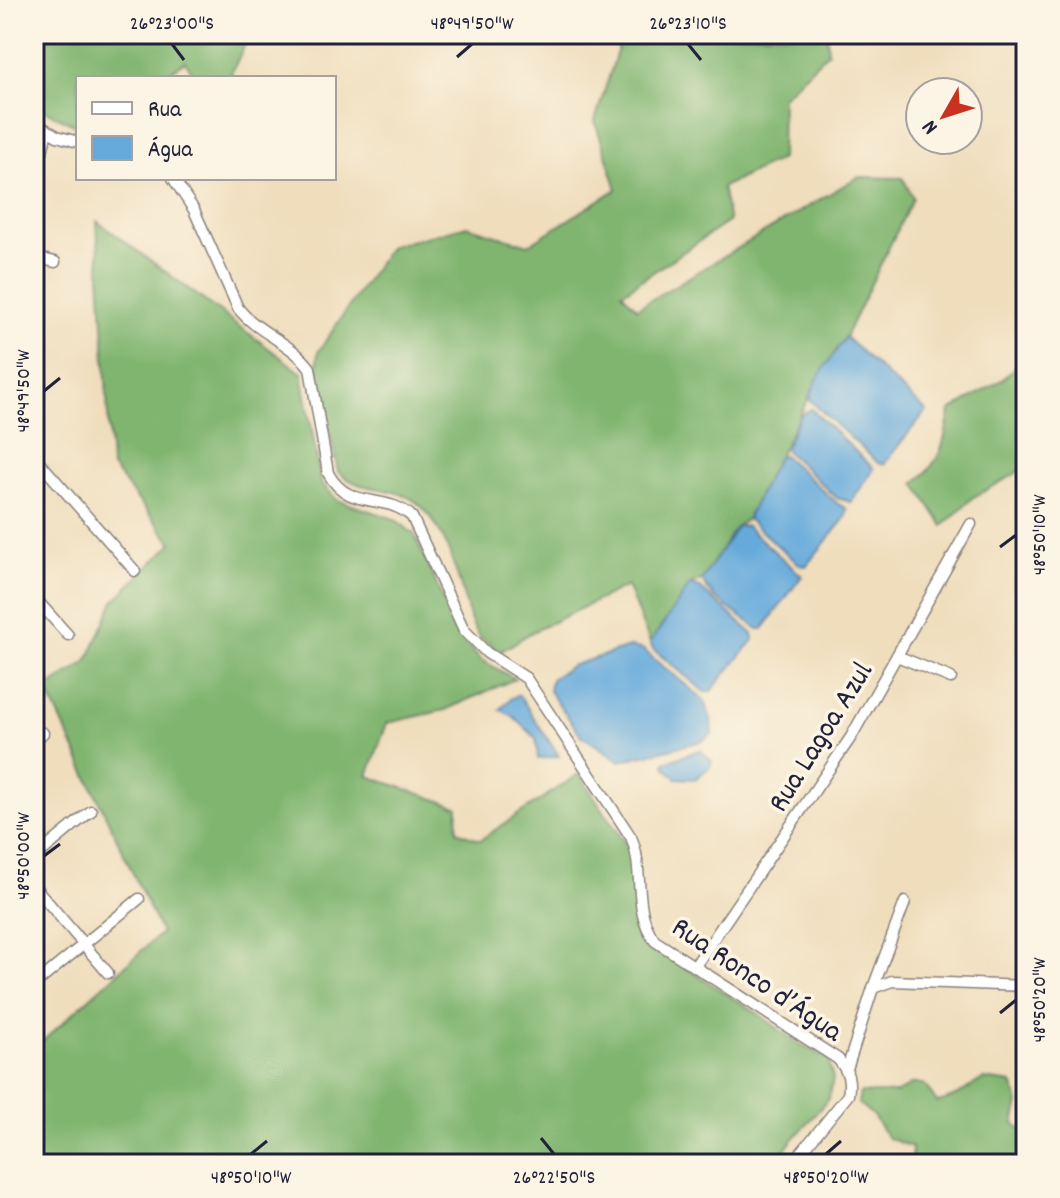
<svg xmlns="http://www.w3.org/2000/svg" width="1060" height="1198" font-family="Dekko,sans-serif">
<rect width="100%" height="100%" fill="#fcf5e5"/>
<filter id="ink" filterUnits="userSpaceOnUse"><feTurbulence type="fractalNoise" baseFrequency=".0125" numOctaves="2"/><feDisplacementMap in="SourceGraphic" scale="16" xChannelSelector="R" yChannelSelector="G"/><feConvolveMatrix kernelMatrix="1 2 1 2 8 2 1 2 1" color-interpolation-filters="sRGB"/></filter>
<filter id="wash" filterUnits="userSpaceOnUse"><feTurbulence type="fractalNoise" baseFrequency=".006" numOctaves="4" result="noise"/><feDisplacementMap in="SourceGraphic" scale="32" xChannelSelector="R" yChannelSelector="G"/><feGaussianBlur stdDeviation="1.8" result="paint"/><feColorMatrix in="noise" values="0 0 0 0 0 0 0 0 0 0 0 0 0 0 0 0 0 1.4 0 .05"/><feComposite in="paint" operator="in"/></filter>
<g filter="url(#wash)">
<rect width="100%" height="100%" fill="#efddbb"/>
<!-- forest -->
<g fill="#80b570" stroke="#516c56" stroke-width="2">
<path d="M34,34H250L229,78H196L185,61L162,78H78V124L74,125L34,105Z"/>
<path d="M627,34H827L828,52L782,97L781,159L722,187L729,221L622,293L637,308L858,177L903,178L913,198L845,337L811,393L747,519L737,526L702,580L690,585L650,643L627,586L532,632L500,652L480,637L472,624C459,586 447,516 408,497C382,484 362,493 338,472L317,367L318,352L390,246L467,226L528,245L617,189L595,121L619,45Z"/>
<path d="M97,221L302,373L321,483L337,500L394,519L414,534L461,640L480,659L515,679L445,710L387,723L368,776L458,807L457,831L480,840L579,774L630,850L637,923L651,946L757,1013L798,1043L828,1058L833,1079L829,1098L772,1164H34V1049L161,933L46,688L87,662L114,601L172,543L111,466Z"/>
<path d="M1026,356V464L1015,474L972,498L943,526L915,483C941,462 945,443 950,411L1003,379Z"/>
<path d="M983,1079L1012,1083L1019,1103L1014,1123L1026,1134V1164H912V1147L888,1138L873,1116L858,1103L860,1093H897L912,1084H924L937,1102C958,1098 965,1089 983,1079Z"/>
</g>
<!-- water -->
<g fill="#66aadb" stroke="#44668b" stroke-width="2">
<path d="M845,337L926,411L884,464L878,463L810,400C813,377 834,357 845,337Z"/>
<path d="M811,409L874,469L851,502L837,498L787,452L785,447L801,415Z"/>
<path d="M783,455L837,503L847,509L845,518L806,566L800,565L747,519L778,456Z"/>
<path d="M737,526H746L802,576L763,629H758C741,616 711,600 702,580Z"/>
<path d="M690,585L700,588L753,634L754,640L710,692H705L653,649L650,643Z"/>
<path d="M629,647L642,649L703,699L711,719L712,734L702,741L620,761L581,735L549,691L551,679L571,666Z"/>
<path d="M519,695L559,756L538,759L536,738L512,715L500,710L511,698Z"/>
<path d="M700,750L712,761L710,767L695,779L676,778L665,766V762Z"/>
</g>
</g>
<g filter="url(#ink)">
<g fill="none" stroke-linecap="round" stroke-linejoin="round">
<!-- minor casing -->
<g stroke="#88807b" stroke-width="13">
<g id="minor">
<path d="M34,122L57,136L78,142"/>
<path d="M173,178L194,210L238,308C257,333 291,342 310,368L328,473C349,512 386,492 412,517L464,630L487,653L526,678L631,837C645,870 632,911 655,941L838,1059C848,1071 851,1080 848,1095L792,1164"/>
<path d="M34,186L47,131"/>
<path d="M34,257L55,262"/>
<path d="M34,456L135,571"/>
<path d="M34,597L68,635"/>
<path d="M897,656L951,678"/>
<path d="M34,741L43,733"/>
<path d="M34,858L91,811"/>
<path d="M34,886L108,973"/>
<path d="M695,966L851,737L971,524"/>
<path d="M34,985L139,899"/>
<path d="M873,988L905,902"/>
<path d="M34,1035L37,1039"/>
<path d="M847,1069L873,988L892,981L1026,986"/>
</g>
</g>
<!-- minor -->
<use href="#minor" stroke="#fff" stroke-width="10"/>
</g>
</g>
<!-- ticks -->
<path fill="none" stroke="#22223b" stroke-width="3" d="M172,44L184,60M688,44L701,60M457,57L472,44M44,391L60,378M1000,547L1016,535M44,856L60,844M1000,1013L1016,1000M541,1138L554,1154M251,1154L267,1141M826,1154L841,1141"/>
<g text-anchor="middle" stroke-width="7" stroke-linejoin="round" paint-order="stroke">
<!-- street labels -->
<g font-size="30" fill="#22223b" stroke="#fcf5e5">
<text transform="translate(819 736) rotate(-58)" y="10">Rua Lagoa Azul</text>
<text transform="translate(758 978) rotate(34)" y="10">Rua Ronco d’Água</text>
</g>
</g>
<!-- margin -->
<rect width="1060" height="1198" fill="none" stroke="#fcf5e5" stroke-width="88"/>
<!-- legend -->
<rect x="76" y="76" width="260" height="104" fill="#fcf5e5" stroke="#a5a1a1" stroke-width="2"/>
<rect x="92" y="102" width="40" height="12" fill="#ffffff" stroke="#a5a1a1" stroke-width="2"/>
<text x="148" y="116" font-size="24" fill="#22223b">Rua</text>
<rect x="92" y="136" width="40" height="24" fill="#66aadb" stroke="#a5a1a1" stroke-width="2"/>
<text x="148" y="156" font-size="24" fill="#22223b">Água</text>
<!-- north arrow -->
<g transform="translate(944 116) rotate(231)"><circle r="38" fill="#fcf5e5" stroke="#a5a1a1" stroke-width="2"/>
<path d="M0-6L14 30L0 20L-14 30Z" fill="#c8321e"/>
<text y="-12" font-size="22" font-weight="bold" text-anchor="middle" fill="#22223b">N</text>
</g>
<rect x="44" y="44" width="972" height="1110" fill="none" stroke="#22223b" stroke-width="3"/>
<g font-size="20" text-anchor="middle" fill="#22223b">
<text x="172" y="29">26°23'00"S</text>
<text x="472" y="29">48°49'50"W</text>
<text x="688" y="29">26°23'10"S</text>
<text transform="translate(22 391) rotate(-90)" y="7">48°49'50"W</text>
<text transform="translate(1038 535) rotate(-90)" y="7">48°50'10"W</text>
<text transform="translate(22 856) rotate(-90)" y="7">48°50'00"W</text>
<text transform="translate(1038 1000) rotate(-90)" y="7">48°50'20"W</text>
<text x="251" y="1183">48°50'10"W</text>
<text x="554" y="1183">26°22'50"S</text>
<text x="826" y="1183">48°50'20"W</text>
</g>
</svg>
